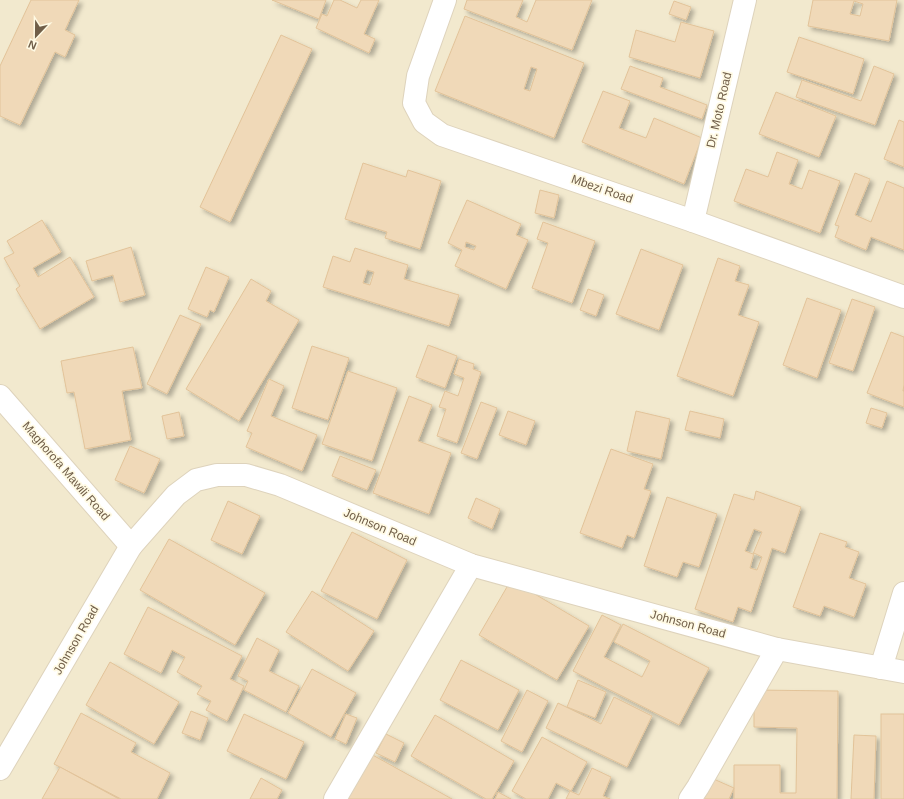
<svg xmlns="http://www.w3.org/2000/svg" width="904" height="799" font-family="Arial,sans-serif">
<defs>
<filter id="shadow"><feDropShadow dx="3.5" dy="3.5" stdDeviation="2" flood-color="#0004"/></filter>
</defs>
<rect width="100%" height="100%" fill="#fbf6df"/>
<!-- residential -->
<rect fill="#f2e9ce" x="0" y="0" width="904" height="799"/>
<!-- building -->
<g fill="#f0d9b8" stroke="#e2c399" fill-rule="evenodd" filter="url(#shadow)">
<path d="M31,0H79L65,30L75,35L65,57L55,52L20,125L0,116V66Z"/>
<path d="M272,0H326L319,19Z"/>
<path d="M334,0H340L357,8L361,0H379L364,34L375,39L369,53L316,28L322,14L327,16Z"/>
<path d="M467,0H523L516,17L527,22L536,0H592L572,50L464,9Z"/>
<path d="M813,0H897L889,41L808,26ZM854,1L863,4L860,16L850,14Z"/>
<path d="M674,1L691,7L686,20L669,14Z"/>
<path d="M465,16L584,63L554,138L435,91ZM531,67L537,69L530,91L524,89Z"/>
<path d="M681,22L714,31L700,78L629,57L636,30L675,42Z"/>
<path d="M281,35L312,49L230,222L200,207Z"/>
<path d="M799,37L864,59L853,94L787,72Z"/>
<path d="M630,66L663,78L660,87L707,105L702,119L621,89Z"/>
<path d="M874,66L894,74L875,125L796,97L802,80L861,101Z"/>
<path d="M603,91L630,101L619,128L646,138L654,118L702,138L684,184L582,142Z"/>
<path d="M776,92L836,116L819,157L759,134Z"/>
<path d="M899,120L904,122V167L884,159Z"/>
<path d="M777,152L798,160L789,184L802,189L809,170L840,181L820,233L734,201L746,169L768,177Z"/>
<path d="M363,163L406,177L408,170L441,181L420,249L385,238L387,232L345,219Z"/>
<path d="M855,173L870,179L855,215L871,222L887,181L904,188V250L871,237L866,250L835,237L839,226L835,225Z"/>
<path d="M540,190L559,195L554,218L535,213Z"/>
<path d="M467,200L521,224L516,235L528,240L506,289L455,266L462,250L448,243ZM466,242L476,246L474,250L465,247Z"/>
<path d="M42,220L61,252L33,268L38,277L70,257L94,297L40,329L16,289L20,286L4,258L14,253L7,241Z"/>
<path d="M543,222L595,241L572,303L532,288L548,243L537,239Z"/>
<path d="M131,247L145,295L120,302L113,275L92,281L86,261Z"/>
<path d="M355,248L408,265L404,279L459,295L449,326L323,287L333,256L350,262ZM367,270L374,272L370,285L363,283Z"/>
<path d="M641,249L683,265L659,330L616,314Z"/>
<path d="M718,258L740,266L735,281L749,285L738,315L759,322L733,396L677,376Z"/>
<path d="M206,267L229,277L214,312L210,310L207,317L188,309Z"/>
<path d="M251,279L271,291L266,301L299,320L239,421L186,389Z"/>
<path d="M588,289L604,295L596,316L580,310Z"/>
<path d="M807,298L841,310L817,378L783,365Z"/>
<path d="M852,299L875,307L853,371L829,363Z"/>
<path d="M180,315L201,324L167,394L147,384Z"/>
<path d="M891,332L904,337V385L903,391H904V407L867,393Z"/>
<path d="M428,345L457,356L445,388L416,377Z"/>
<path d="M312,346L349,358L328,420L292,408Z"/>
<path d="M133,347L142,388L122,391L131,440L85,449L74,392L67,393L61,361Z"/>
<path d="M459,359L474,364L473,369L481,372L457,443L437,436L446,409L439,407L445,391L458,396L464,378L454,374Z"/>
<path d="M348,371L397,388L372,461L322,444Z"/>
<path d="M269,379L284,386L271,416L317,435L302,471L246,447L252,433L247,431Z"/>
<path d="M409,396L432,405L418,441L451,453L429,514L373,493Z"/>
<path d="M481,402L497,408L477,459L461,453Z"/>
<path d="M871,408L887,413L882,428L866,423Z"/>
<path d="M508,411L535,421L526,445L499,435Z"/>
<path d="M636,411L670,419L661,459L627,451Z"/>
<path d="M690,411L724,419L720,438L685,430Z"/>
<path d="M179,412L184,436L167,439L162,416Z"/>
<path d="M130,446L160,459L144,493L115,480Z"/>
<path d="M611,449L653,464L644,489L651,491L634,538L627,535L622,548L580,533Z"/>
<path d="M340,456L376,470L367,490L332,476Z"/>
<path d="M756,491L801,507L785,553L772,548L751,612L738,607L733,622L695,609L734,494L754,500ZM754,529L762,532L753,554L745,551ZM754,553L762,557L757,570L750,568Z"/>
<path d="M667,497L717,514L699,567L683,562L677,577L644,566Z"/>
<path d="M476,498L500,509L492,529L468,518Z"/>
<path d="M228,501L260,516L242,554L211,540Z"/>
<path d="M352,532L407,560L377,619L321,591Z"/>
<path d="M820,533L847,542L845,547L859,552L849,578L866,584L854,617L824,606L820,616L793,607Z"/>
<path d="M169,539L265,593L235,645L140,590Z"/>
<path d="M511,580L589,626L557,680L479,635Z"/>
<path d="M312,591L374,631L348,671L286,632Z"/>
<path d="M148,607L242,656L230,679L244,686L227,721L206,710L211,701L197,694L202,686L177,672L185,657L172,650L161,673L124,654Z"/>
<path d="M602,615L621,625L604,657L642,677L650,661L614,642L623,624L709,668L679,725L573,671Z"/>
<path d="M257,638L279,650L269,671L299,686L286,712L244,690L248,681L238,676Z"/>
<path d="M461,660L519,690L498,730L440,700Z"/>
<path d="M110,662L179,702L154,744L86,705Z"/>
<path d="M312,669L356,693L331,737L288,713Z"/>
<path d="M578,680L606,692L595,718L567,707Z"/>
<path d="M527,690L548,701L522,752L501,741Z"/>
<path d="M754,690L838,691L837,799H734V765H780V793H796L797,728L754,727Z"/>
<path d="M614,697L652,716L627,767L546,728L558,703L601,724Z"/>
<path d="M191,711L208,718L200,740L182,733Z"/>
<path d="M81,713L136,743L131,752L170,773L157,799H121L54,764Z"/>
<path d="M244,714L304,742L286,779L227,751Z"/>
<path d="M346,714L357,718L346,744L335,739Z"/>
<rect x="881" y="714" width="23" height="85"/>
<path d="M435,715L514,761L492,799H486L411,756Z"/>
<path d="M386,734L404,743L395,762L376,753Z"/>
<path d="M854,735L876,736L874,799H851Z"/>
<path d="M542,737L587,762L571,791L556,783L548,799H526L512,791Z"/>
<path d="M369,753L452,799H344Z"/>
<path d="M60,767L119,799H42Z"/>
<path d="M592,768L611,777L603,796L610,799H566L570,791L579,795Z"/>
<path d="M709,777L734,788L729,799H699Z"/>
<path d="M261,778L282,790L277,799H250Z"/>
<path d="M498,792L511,799H495Z"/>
</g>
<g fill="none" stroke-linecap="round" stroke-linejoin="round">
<!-- street casing -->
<g stroke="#ded3bc" stroke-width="24">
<g id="street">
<path d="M445,0L418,76L414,103L424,122L442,135L693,221L904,297"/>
<path d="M693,221L745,0"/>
<path d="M0,396L131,546"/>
<path d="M881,668L904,593"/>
<path d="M0,769L131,546L176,495L196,480L217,475H246L280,485L471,565L777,649L904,672"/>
<path d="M335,799L471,565"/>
<path d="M690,799L698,787L777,649"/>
</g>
</g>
<!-- street -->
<use href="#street" stroke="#fff" stroke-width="22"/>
</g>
<g text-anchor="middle" stroke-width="3.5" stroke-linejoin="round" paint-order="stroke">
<!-- street labels -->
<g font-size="12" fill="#705e48" stroke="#fffae4">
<text transform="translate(719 110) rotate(-77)" y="4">Dr. Moto Road</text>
<text transform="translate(602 189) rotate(19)" y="4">Mbezi Road</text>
<text transform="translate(66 471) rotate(49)" y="4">Maghorofa Mawili Road</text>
<text transform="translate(380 527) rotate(23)" y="4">Johnson Road</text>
<text transform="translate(688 624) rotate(15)" y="4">Johnson Road</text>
<text transform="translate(76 640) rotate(-60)" y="4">Johnson Road</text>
</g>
</g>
<!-- north arrow -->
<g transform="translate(36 36) rotate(202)" stroke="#fffae4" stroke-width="3" paint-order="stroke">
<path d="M0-3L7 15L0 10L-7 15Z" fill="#705e48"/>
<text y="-6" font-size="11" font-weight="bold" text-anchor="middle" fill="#705e48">N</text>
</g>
</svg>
